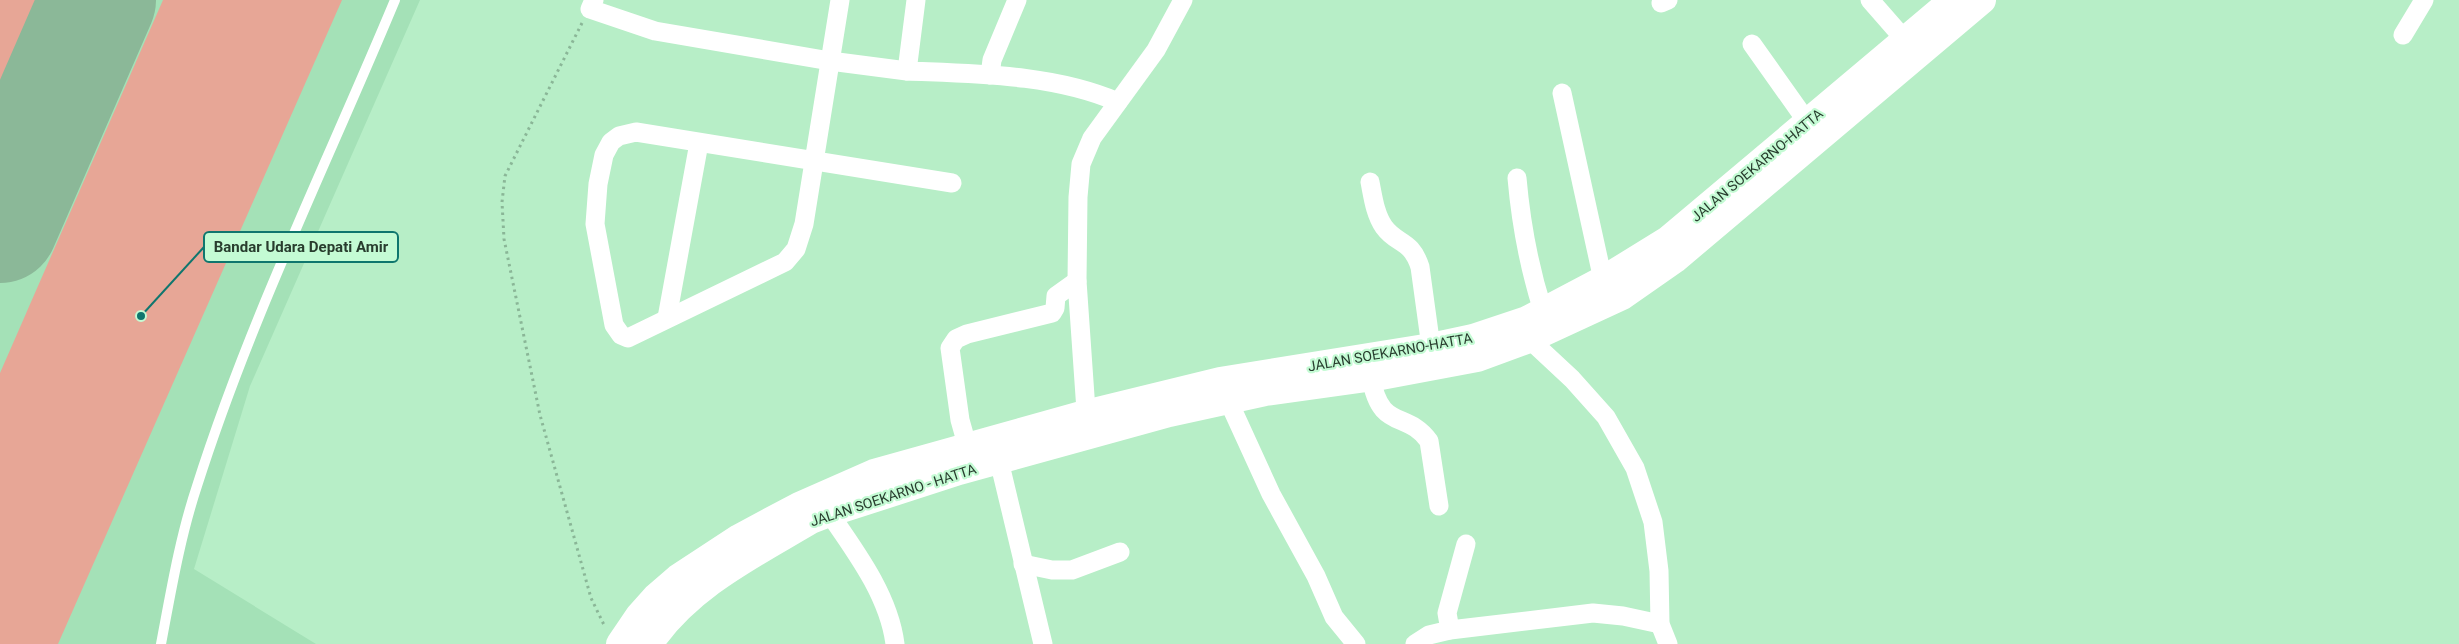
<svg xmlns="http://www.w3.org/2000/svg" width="2459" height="644" font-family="Roboto,sans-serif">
<rect width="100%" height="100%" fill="#b7eec7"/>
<!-- built -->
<path fill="#a4e1b7" d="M0,0H420L250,386L194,569L316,644H0Z"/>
<!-- green -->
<g fill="#e7a696">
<path d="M0,0H39L0,88Z"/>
<path d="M163,0H342L58,644H0V373Z"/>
</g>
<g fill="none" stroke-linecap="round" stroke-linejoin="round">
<!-- runway -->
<path stroke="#8bb898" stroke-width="116" d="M0,225L98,0"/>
<!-- path -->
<path stroke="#8ab697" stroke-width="3" stroke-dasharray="2.5 4" stroke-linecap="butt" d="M582,23L505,176L502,202L504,239L540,415L591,598L605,627"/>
<!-- lane -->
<path stroke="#fff" stroke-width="10" d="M161,644C171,591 180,537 197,486C250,319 328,161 395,0"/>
<!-- street -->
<g stroke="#fff" stroke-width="19">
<path d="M594,0L590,9L655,31L830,61L907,71"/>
<path d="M840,0L804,224L796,249L785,262L628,338L621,335L614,325L595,224L598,184L604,155L611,142L619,136L636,132L952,183"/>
<path d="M916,0L907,71C977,74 1053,74 1118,102"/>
<path d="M1870,0L1905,40"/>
<path d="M1661,3L1668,0"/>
<path d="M2403,35L2424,0"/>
<path d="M1752,44L1808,123"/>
<path d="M990,75L992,60L1017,0"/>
<path d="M1562,93L1603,280"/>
<path d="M1517,178C1521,224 1529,267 1543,311"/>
<path d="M1370,182C1373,197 1375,214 1384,227C1397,245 1411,239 1420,267L1431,347"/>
<path d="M667,318L699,143"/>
<path d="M1529,339L1572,379L1606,417L1635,468L1653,522L1659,571L1660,624L1668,644"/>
<path d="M1371,377C1380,432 1407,410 1429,441L1439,506"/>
<path d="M1228,400L1271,494L1316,576L1334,617L1356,644"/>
<path d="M1087,425L1077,281L1078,197L1081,164L1092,138L1156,50L1183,0"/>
<path d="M996,448L1043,644"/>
<path d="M971,459L960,420L950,348L956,339L967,334L1052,313L1055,308L1056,296L1077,281"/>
<path d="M829,513C856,552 889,596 895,644"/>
<path d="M1023,564L1052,570H1072L1120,552"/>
<path d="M1450,630L1447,613L1466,544"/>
<path d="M1415,644L1429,635L1450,630L1593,613L1623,616L1660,624"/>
</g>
<!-- highway -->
<g stroke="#fff" stroke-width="28">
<path d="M620,644L639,616L656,597L678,578L739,538L799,506L874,473L1085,414L1220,381L1431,347L1473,338L1527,320L1603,280L1668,240L1953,0"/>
<path d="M649,644C688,586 752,555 811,520L829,513L959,471L1169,413L1265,392L1381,376L1477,358L1529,339L1622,296L1675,259L1982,0"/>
</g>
</g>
<g text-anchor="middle" stroke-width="4.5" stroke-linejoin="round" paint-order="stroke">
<!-- street labels -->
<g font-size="14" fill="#283d2e" stroke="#c4fbd4">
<text transform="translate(1757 165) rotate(-40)" y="5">JALAN SOEKARNO-HATTA</text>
<text transform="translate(1390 352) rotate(-10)" y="5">JALAN SOEKARNO-HATTA</text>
<text transform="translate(893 495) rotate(-18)" y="5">JALAN SOEKARNO - HATTA</text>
</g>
</g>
<!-- callouts -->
<path fill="none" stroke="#0f766e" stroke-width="2" d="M141 316L204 247"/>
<circle fill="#0f766e" stroke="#c4fbd4" stroke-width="2" cx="141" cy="316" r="5"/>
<rect fill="#c4fbd4" stroke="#0f766e" stroke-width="2" x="204" y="232" width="194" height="30" rx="5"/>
<g font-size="15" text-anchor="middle" font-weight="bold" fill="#283d2e">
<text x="301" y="252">Bandar Udara Depati Amir</text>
</g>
</svg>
